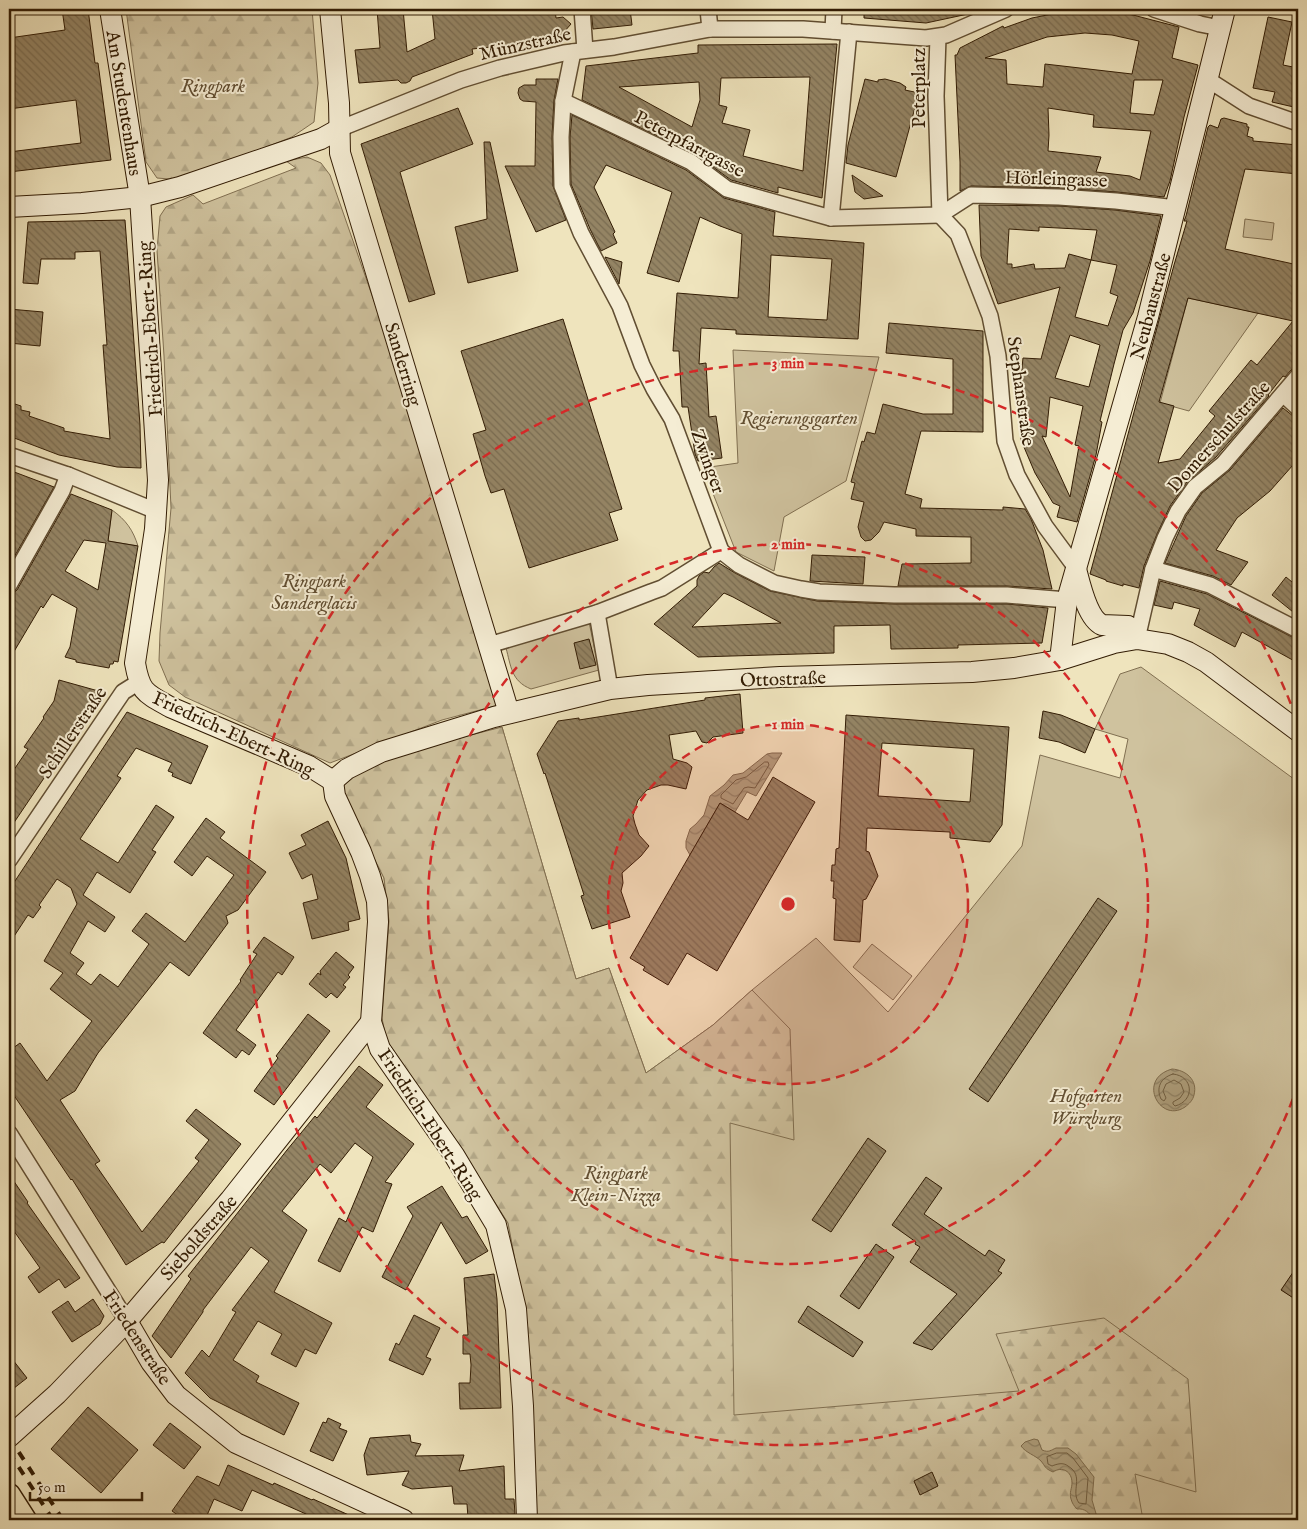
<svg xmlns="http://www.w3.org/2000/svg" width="1307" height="1529" font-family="'IM FELL English',serif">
<defs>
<pattern id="forest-firs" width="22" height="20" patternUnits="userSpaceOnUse" patternTransform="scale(1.25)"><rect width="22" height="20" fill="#cfc29e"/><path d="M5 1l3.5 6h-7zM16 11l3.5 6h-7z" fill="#b2a686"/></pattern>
<pattern id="water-waves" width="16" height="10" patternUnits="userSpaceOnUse" patternTransform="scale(1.25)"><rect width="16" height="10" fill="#afa07e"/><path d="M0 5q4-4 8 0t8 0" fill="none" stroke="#8f8265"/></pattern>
<pattern id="building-back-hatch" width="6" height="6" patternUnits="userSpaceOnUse" patternTransform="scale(1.25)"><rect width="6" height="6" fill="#948464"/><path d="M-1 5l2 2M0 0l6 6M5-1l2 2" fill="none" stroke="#796b50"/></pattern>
</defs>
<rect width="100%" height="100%" fill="#efe4bd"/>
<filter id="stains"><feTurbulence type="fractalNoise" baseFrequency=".004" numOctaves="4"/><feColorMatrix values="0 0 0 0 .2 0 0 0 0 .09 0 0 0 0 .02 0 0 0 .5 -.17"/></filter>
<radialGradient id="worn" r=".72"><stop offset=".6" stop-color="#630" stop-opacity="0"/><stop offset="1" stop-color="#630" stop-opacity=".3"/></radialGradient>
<!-- green -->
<g fill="#cfc29e" stroke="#806f51">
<path d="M1245,219L1274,223L1272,240L1243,237Z"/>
<path d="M1188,298L1258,313L1189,411L1160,403Z"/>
<path d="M733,350L879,357L846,481L784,517L774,571L736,552L703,468L738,463Z"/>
<path d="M112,510C126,520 133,530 138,546L108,541Z"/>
<path d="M589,622L599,670L531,689C511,681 511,666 506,648Z"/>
<path d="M1141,667L1298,782V1265L1282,1290L1298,1301V1520H530L525,1312L508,1223L465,1155L382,1018L389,921L384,878L334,779L502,727L576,979L609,968L646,1073L713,1025L752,990L816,938L888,1012L1022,846L1040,755L1120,778L1128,739L1095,729L1120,674Z"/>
<path d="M872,944L912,976L893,1000L853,967Z"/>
</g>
<!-- forest -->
<g fill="url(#forest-firs)" stroke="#806f51">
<path d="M126,9H312L318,83L314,122L292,137L181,180L157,178L146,162Z"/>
<path d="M307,157L321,163L330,175L411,407L510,702L442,720L330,763L185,697L169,685L159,661L160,633L171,508L164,356L157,250L160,216L166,207L193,195L203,204L296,168L286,161Z"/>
<path d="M502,727L576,979L609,968L646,1073L713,1025L752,990L790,1029L794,1140L730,1123L734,1415L1019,1391L996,1334L1104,1318L1188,1379L1196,1492L1135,1474L1143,1520H530L525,1312L508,1223L465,1155L386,1039L382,1018L389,921L384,878L334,779L343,768Z"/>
</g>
<!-- water -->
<g fill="url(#water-waves)" stroke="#7d6b4d">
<path d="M772,753H782L756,796L747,792L735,812L720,803L690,855L686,848V841L690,829L696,824L704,815L710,796L724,785L733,775L743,773L767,754Z"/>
<path d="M1172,1069C1186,1070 1198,1080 1194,1095C1193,1100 1189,1104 1185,1107C1160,1124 1136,1079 1172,1069Z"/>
<path d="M1034,1439L1038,1440L1042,1450C1049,1453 1051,1450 1056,1448C1060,1448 1064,1448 1068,1448L1076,1454L1094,1477L1092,1500L1097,1517L1094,1519C1089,1513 1085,1508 1077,1509C1074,1506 1072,1503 1071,1499C1069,1493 1072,1488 1072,1483C1072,1471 1062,1466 1053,1472C1044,1468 1046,1467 1041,1461C1035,1455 1026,1453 1021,1446L1025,1442Z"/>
</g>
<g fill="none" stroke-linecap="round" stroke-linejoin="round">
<!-- shore -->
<g stroke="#705e41" stroke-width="1">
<path d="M765,762H768L769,765L755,788L748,787L744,788L733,804L721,798V795L736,780L746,777Z"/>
<path d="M1173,1074C1194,1076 1195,1101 1175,1106L1173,1104V1102L1180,1098L1184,1092L1181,1084L1174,1080L1166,1084L1163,1091L1166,1098L1164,1101L1161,1099C1156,1088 1160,1078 1173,1074Z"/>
<path d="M1057,1453H1067L1073,1458L1088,1478L1086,1504L1079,1503C1070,1491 1085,1476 1068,1466C1063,1462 1057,1464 1052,1466L1048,1464L1047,1457Z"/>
</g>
</g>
<!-- building -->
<g fill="url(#building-back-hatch)" stroke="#321c04" fill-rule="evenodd">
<path d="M62,9H88L95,63H98L111,160L9,172V152L81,143L76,100L9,109V38L65,30Z"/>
<path d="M377,9H403L407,52L435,39L432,9H555L556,18L563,17L571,24L557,40L472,49L473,54L412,77L410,81L406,83H401L398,80L359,83L355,50L380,48Z"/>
<path d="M591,9H630L632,25L593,29Z"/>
<path d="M864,9H967L968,14L926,23L864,18Z"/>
<path d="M1089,11H1109L1133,15L1179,27L1172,58L1198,65L1184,117L1170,181L1164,197L1117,192L1059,188L971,186L960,191V162L955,55H957L960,48L1003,26L1004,28L1032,18L1047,15L1064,12ZM1085,33L1112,35L1139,41L1132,74L1045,64L1043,87L1007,84L1006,60L985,58L1047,37ZM1134,80H1163L1154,115L1130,113ZM1048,108L1094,115L1093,127L1151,131L1140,180L1130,176L1096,172L1101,157L1048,151L1049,135Z"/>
<path d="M1268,17L1292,22L1283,65L1298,68V108L1272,102L1275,92L1253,88Z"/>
<path d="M837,44L822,198L778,187V193L731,180L695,154L582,100L586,66L698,53V45ZM810,77L803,171L743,156L750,130L722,123L727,107L719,105L721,78ZM699,82L700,100L692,127L619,87Z"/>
<path d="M536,79H558L554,100L552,136L553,186L566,220L536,232L505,166H535L536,102L523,101L520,99L518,93L519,88L524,85H536Z"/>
<path d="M865,79L878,82V80L885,79L900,83L906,87L905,90L919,93L896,177L846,163L848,145Z"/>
<path d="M458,108L473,144L400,172L435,294L409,302L361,144Z"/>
<path d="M572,115L686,170L724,198L775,212L773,236L864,243L858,339L736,334V330L701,328L699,364L706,363L709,417L716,416L722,458L698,461L695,454L688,407H682L679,351H673L677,293L738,298L742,234L720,226L700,217L679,282L647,273L672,192L606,165L594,187L615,232L613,234L617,243L601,251L590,229L571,184L570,137ZM771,255L832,259L827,320L768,317Z"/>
<path d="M1224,118L1247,124V127H1249L1247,136L1253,138V141L1298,145V174L1245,169L1225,249L1298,265V367L1291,370L1285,377L1283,376L1268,395L1269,396L1216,457L1187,482L1170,506L1157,534L1144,566L1139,588L1123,584V586L1106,581V580L1090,574L1174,265L1187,221H1184L1186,216L1208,127L1210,125L1218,128L1221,119ZM1188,298L1293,321L1257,365L1251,360L1209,411L1215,416L1180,459L1158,463L1174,406L1159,402Z"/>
<path d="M484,142H490L518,271L468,283L455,227L487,219Z"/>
<path d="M852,175L883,196L864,199L855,192Z"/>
<path d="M979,205L1059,206L1115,210L1161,216L1150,261L1133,313L1123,330L1114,364L1100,421L1102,422L1096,455L1077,522L1057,517L1060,506L1053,503L1035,473L1021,440V377L1023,358L1041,359L1060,287L998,304L981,256ZM1039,227L1097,230L1091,260L1069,254L1065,268L1035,269L1034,264L1012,268V264H1007L1009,229L1039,231ZM1091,260L1117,265L1110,293L1118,296L1108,326L1075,317ZM1070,335L1100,345L1089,387L1055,378ZM1050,397L1083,406L1075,445L1079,446L1070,497L1042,436L1046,437Z"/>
<path d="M125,220L140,425L141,468L117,467L59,455L9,436V402L21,406V410L30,412L29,416L64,428V431L110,439L103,345H107L100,251L75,252V259H41L38,284L23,283L28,222Z"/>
<path d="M605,257L622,262L619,284Z"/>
<path d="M9,309L43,312L40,346L9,343Z"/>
<path d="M563,319L622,509L609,513L618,540L529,568L504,489L491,493L485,476L473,434L486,430L461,351Z"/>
<path d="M889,323L983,331V432L921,431L905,494L922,499L920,508L1003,510V507L1025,509L1031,519L1043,550L1052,589L1007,586H898L902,564L971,563V537L916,536V529L884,522L879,532L871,540L865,541L861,537L858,527L864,502L851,499L855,483L851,482L862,441L864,442L867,432L875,434L883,404L923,414H953V359L886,353Z"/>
<path d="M1283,408L1298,420V470L1293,465L1270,491L1237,518L1216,550L1248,562L1231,585L1213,576L1165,563L1186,516L1202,493L1230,470Z"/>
<path d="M9,470L54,487L9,566Z"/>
<path d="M71,494L112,510L108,541L138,546L118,662L114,661L113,664H110L109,668L76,662V660L65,657L70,647L77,608L52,594L43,608L41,606L9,660V594L13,593L17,590ZM84,540L106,543L98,590L65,571Z"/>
<path d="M812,555L865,557L863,584L810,581Z"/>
<path d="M719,563L735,573L770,591L817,601L894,604H1007L1048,608L1042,643L958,645V648L891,649L890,625L834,626V653L698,657L654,624L697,586V580L699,576L704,572L709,573L714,567ZM724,593L733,597L781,623L692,627Z"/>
<path d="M1286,577L1298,587V616L1272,595Z"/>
<path d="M1160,581L1207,594L1294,638L1298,639V663L1242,632L1235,647L1194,625L1200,609L1174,602L1172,609L1154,605Z"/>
<path d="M589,639L596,665L580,669L574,643Z"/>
<path d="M59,680L102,692L9,830V777L28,749L24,747L44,718L43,717L54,701Z"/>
<path d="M740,694L743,733L713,737L707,743L702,742L696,731L669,735L673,759L687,763L692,767L686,789L668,785H661L647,790L638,800L633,816L635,824L639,835L649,846L641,856L622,873L623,883L621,891L630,917L592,929L581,896L584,895L545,773L544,774L537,754L558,721L579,718V720L705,700V698Z"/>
<path d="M1043,711L1061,715L1095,729L1085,753L1059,742L1039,738Z"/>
<path d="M127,712L208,746L191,784L172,776L173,773L168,771L172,763L136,748L117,776L121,778L80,839L118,863L156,805L174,817L152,850L156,852L130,893L97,872L83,895L115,917L105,932L88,921L70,953L84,963L76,974L91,985L100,974L118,987L149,944L132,931L146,913L185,942L234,875L207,856L192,876L174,862L206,818L225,832L220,838L266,872L238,910L226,916L228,923L189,976L170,962L98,1053L75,1091L60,1100L100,1161L95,1164L142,1232L199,1161L195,1158L209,1140L186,1121L196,1109L241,1144L164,1243L162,1242L126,1265L72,1179L71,1180L9,1088V1051L20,1043L47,1081L92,1021L50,989L63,973L44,961L77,904L71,888L57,879L39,905L41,907L33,918L28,915L9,944V890Z"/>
<path d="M846,715L1009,727L1002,825L990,842L950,838V832L867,828L866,851L869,852L878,876L866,899L863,900L860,942L834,940L836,899L833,898L834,881H831L832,865H835L836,849L839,848ZM882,743L974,749L970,802L878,796Z"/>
<path d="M773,777L815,802L717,971L687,953L668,985L643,970L645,967L630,958L720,803L748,820Z"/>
<path d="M328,821L346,858L360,919L348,922L349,930L312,939L303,903L318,899L312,874L302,879L289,853L306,845L301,835Z"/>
<path d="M1098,898L1117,911L988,1102L969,1089Z"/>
<path d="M264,937L294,957L282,975L278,972L236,1030L256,1045L249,1055L242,1050L236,1058L203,1033L241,981L240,980L257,954L253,952Z"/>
<path d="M336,952L354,967L348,975L350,977L343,985L346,987L337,998L331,993L326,998L309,984L318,973L321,975L320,971Z"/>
<path d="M308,1014L330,1031L274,1105L254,1091L278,1058L276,1056Z"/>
<path d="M359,1066L383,1085L366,1107L414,1144L385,1182L392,1184L373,1232L362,1227L340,1272L318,1261L339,1218L346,1222L373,1157L355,1143L331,1173L320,1164L282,1211L307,1230L274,1292L332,1323L316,1354L305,1349L296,1367L271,1354L282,1334L258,1321L233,1360L259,1376L256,1382L299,1403L284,1435L210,1398L185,1373L202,1350L209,1357L236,1312L232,1310L269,1261L251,1247L203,1310V1312L171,1358L152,1336L191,1279L188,1276L287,1150L315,1116L317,1118Z"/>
<path d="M868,1138L886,1151L831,1232L812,1220Z"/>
<path d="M9,1174L28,1202L27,1203L80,1278L65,1288L59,1279L39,1293L28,1277L40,1268L9,1224Z"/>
<path d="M926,1177L942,1188L924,1214L985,1256L989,1250L1005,1260L998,1271L1002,1273L932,1350L913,1343L957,1294L910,1262L920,1247L915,1244L916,1242L892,1225Z"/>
<path d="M442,1186L462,1218L467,1216L488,1251L466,1264L441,1222L406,1290L382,1277L413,1216L407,1207Z"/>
<path d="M876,1244L894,1257L859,1309L840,1296Z"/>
<path d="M1298,1265V1301L1281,1290Z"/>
<path d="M494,1274L497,1299L501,1408L460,1409L459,1383H470L471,1365L470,1354H463V1335H468L464,1278Z"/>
<path d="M93,1299L104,1316L100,1324L72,1342L52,1312L68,1301L75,1312Z"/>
<path d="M808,1306L863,1342L853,1357L798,1322Z"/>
<path d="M414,1315L440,1328L426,1357L431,1359L423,1375L389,1360L396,1343L399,1345Z"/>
<path d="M9,1355L27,1378L9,1392Z"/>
<path d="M88,1407L138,1450L101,1493L51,1449Z"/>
<path d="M328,1418L341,1424L339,1428L347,1431L333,1461L310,1451L323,1422L326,1423Z"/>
<path d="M170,1423L201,1447L184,1469L153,1445Z"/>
<path d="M410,1435L411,1442L421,1444L415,1456L464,1455L459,1471L504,1466L505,1499H514L515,1514L468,1518L467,1504H454L452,1486L412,1489L402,1485L409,1471L367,1475L364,1455L370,1438Z"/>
<path d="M228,1465L273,1485L274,1483L312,1500L313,1499L360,1520H303L306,1514L252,1490L242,1511L214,1499L205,1520H185L172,1511L197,1476L219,1486Z"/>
<path d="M932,1472L938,1486L920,1495L914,1481Z"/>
</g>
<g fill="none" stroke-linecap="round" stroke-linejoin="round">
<!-- street casing -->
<g stroke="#614e32" stroke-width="18">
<g id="street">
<path d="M582,9L585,50"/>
<path d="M708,9L710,29"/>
<path d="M1154,9L1200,24L1220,28"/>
<path d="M833,31L834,9"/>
<path d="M938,37L936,96L940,215"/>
<path d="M573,52L563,101L561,137L562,186L581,233L620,306L642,365L654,389L672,419L721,551L739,565L774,583L801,589L819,592L894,595H1007L1067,600"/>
<path d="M1207,79L1249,106L1298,123"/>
<path d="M563,101L691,162L727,189L831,218L940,215"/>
<path d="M339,129L461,80L500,68L564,53L614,47L710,29H803L926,38L946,35L1006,9"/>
<path d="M940,215L958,234L990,316L998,356L1005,441L1017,475L1045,526L1076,568"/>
<path d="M940,215L971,195L1059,197L1116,201L1176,208"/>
<path d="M831,218L849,32"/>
<path d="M1283,394L1298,408"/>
<path d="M9,455L68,475L156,511"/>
<path d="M1153,569L1210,585L1298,630"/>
<path d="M9,585L62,491L68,475"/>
<path d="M597,613L610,689"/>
<path d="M1137,639L1153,569L1165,538L1178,511L1195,487L1223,464L1298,376"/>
<path d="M489,645L597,613L651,592L662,588L721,551"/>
<path d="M9,860L123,692L139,682"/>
<path d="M9,1133L127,1321"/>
</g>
</g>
<!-- secondary casing -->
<g stroke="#321c04" stroke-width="22">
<g id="secondary">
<path d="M110,9L140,197L158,480L155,529L135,663C140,692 145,693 170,707L309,766L333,781"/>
<path d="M330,9L339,103L340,153L509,713"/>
<path d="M9,207L82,203L140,197L180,187L321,139L339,129"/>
<path d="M1076,569C1080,584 1087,618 1102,625L1128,626L1137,639"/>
<path d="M1060,660L1067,600L1148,317L1225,9"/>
<path d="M333,781L347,769L381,752L494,717L610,689L648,685L780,677L972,672L1014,668L1060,660L1114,643L1137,639L1168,644L1188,652L1206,662L1298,731"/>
<path d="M333,781L335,796L361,852L370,876L377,901L378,922L371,1022L380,1049L454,1155L496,1225L516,1309L523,1406L527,1520"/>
<path d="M127,1321L151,1362L176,1395L236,1443L404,1520"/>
<path d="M9,1437L57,1394L127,1321L230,1200L371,1022"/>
</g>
</g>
<!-- primary casing -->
<g stroke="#321c04" stroke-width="25">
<path id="primary" d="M9,1495L25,1520"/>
</g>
<!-- street -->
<use href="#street" stroke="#f5edd4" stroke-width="15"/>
<!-- secondary -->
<use href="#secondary" stroke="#f5edd4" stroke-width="20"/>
<!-- primary -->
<use href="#primary" stroke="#efe4bd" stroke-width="22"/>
<!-- rail -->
<g stroke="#321c04" stroke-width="4" stroke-dasharray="9 9" stroke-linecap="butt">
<path d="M9,1437L63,1520"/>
<path d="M9,1452L53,1520"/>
</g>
</g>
<!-- distance rings -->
<circle cx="788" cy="904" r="180" fill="#d62828" fill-opacity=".12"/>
<g fill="none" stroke="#d62828" stroke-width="2.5" stroke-dasharray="9 6">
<circle cx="788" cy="904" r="180"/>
<circle cx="788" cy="904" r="360"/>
<path d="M1298 1085A541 541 0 1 1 1298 723"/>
</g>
<g text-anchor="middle" stroke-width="4" stroke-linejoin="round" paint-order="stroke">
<!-- street labels -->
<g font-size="19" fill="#321c04" stroke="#f5edd4">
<text transform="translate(525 43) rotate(-13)" y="7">Münzstraße</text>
<text transform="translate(918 88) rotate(-90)" y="7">Peterplatz</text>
<text transform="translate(125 103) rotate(81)" y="7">Am Studentenhaus</text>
<text transform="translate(690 143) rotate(28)" y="7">Peterpfarrgasse</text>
<text transform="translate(1056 178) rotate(2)" y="7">Hörleingasse</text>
<text transform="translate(1150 306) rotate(-75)" y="7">Neubaustraße</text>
<text transform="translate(149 329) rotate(-94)" y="7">Friedrich-Ebert-Ring</text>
<text transform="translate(404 364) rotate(73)" y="7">Sanderring</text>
<text transform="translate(1022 391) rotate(82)" y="7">Stephanstraße</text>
<text transform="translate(1218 436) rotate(-48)" y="7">Domerschulstraße</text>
<text transform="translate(709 461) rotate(70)" y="7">Zwinger</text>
<text transform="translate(783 678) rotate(-2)" y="7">Ottostraße</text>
<text transform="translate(72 732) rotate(-56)" y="7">Schillerstraße</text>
<text transform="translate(234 733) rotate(25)" y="7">Friedrich-Ebert-Ring</text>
<text transform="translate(431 1124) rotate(57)" y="7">Friedrich-Ebert-Ring</text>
<text transform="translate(198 1237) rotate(-49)" y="7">Sieboldstraße</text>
<text transform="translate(138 1337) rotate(57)" y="7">Friedenstraße</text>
</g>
<!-- park labels -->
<g font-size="19" font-style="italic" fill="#614e32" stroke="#f5edd4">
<text x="213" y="92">Ringpark</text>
<text x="799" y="424">Regierungsgarten</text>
<text x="314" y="587">Ringpark<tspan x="314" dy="22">Sanderglacis</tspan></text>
<text x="1086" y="1102">Hofgarten<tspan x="1086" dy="22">Würzburg</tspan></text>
<text x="616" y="1179">Ringpark<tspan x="616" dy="22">Klein-Nizza</tspan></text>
</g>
</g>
<circle cx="788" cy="904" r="8" fill="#d62828" stroke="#f5edd4" stroke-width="2.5"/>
<g font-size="15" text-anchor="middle" font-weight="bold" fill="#d62828" stroke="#f5edd4" stroke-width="4" stroke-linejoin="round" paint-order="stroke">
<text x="788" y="368">3 min</text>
<text x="788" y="549">2 min</text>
<text x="788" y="729">1 min</text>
</g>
<!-- margin -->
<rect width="1307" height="1529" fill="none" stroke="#efe4bd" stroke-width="30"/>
<rect x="10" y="10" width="1287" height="1509" fill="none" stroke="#321c04" stroke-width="2.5"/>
<rect x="15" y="15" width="1277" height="1499" fill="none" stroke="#321c04"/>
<!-- scale -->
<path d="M30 1492v8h112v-8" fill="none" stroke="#321c04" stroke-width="2.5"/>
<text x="38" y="1492" font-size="15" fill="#321c04" stroke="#f5edd4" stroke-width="4" paint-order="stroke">50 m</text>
<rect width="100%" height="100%" filter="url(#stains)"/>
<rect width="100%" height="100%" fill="url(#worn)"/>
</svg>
